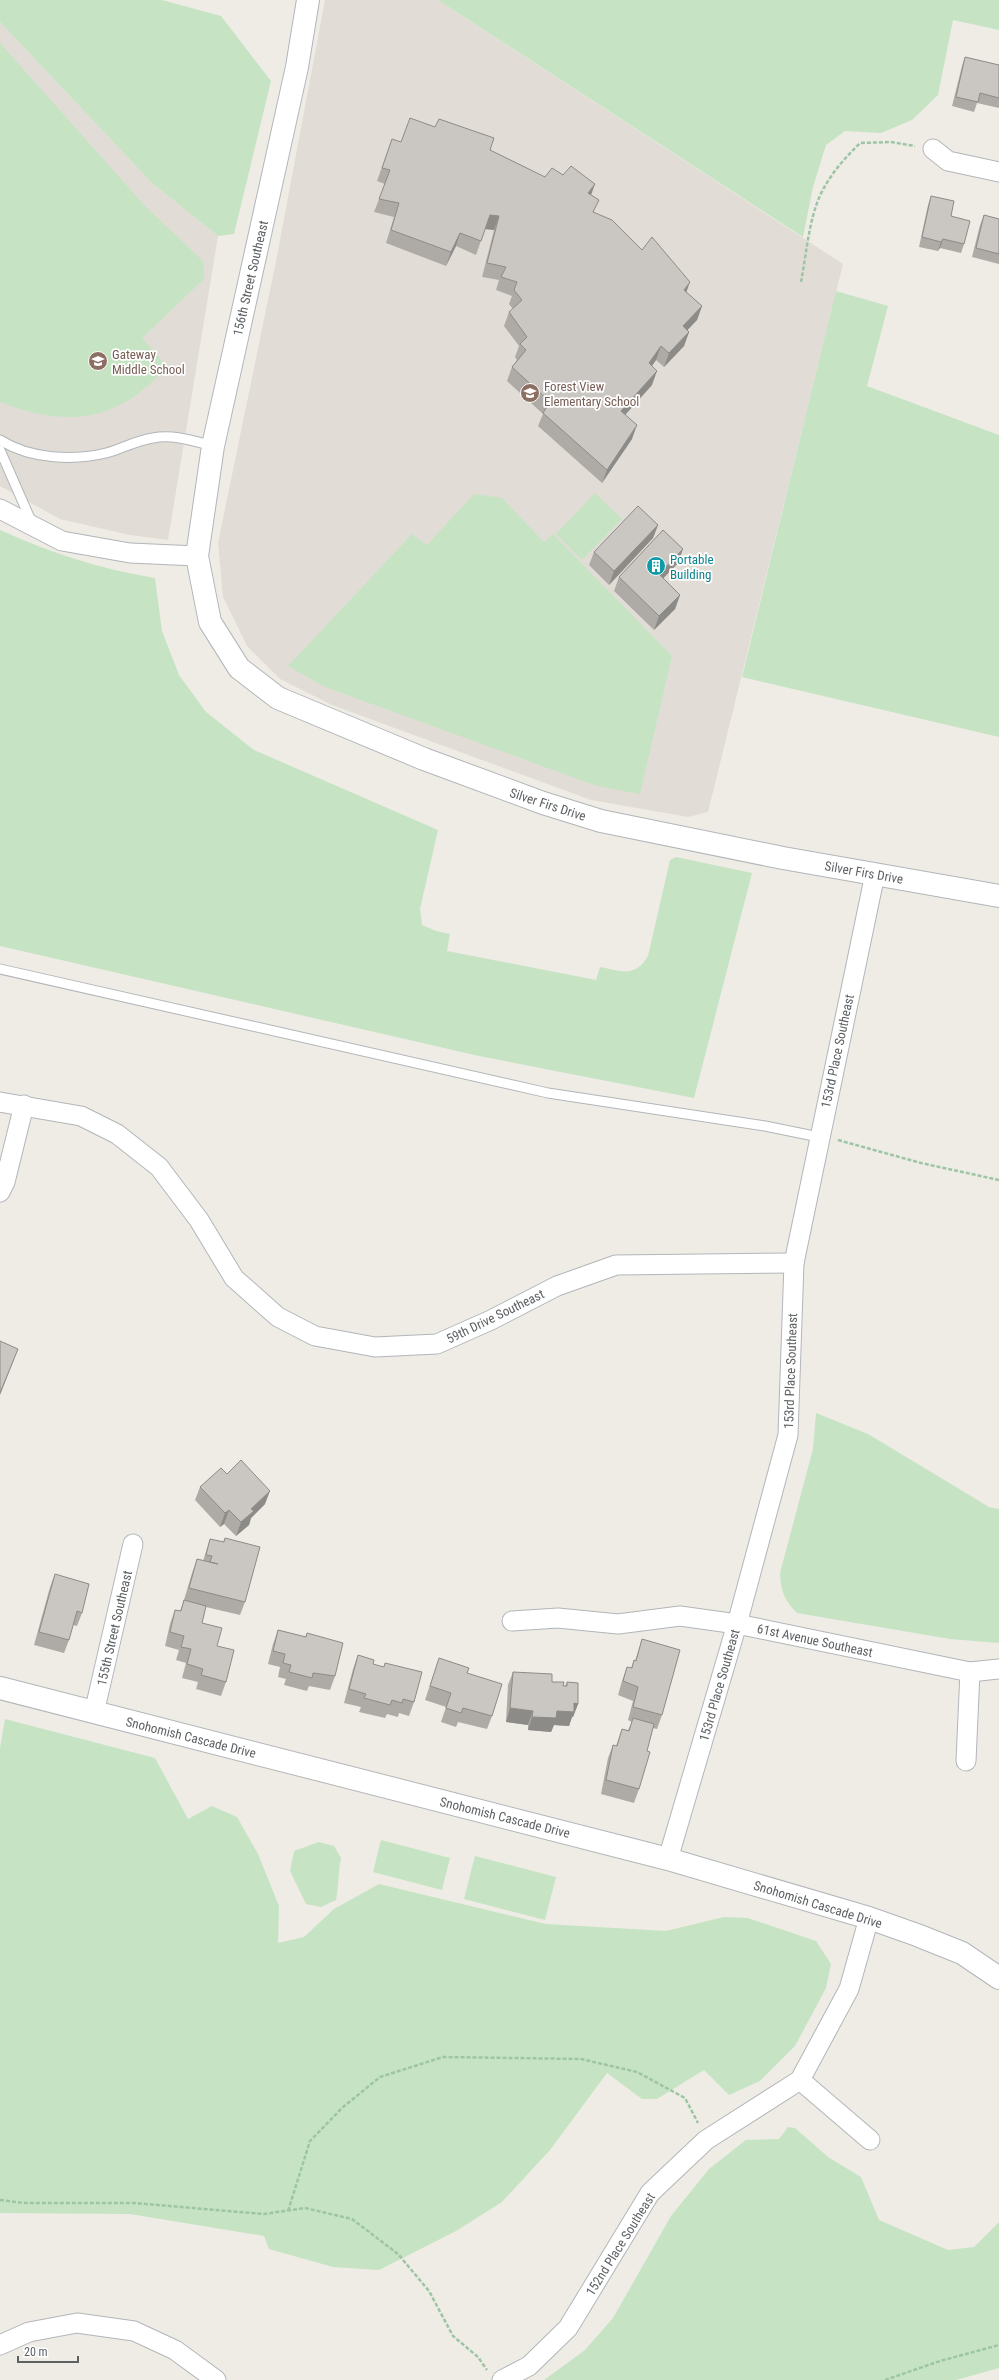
<svg xmlns="http://www.w3.org/2000/svg" width="999" height="2380" font-family="'Roboto Condensed',sans-serif">
<rect width="100%" height="100%" fill="#eeece5"/>
<!-- education -->
<g fill="#e1ddd6">
<path d="M325,0H438L843,264L708,812L688,817L591,800L332,705L280,679L247,646L223,597L218,543L277,256Z"/>
<path d="M0,22L152,183L218,236L168,540L130,535L60,519L0,486Z"/>
</g>
<!-- green -->
<g fill="#c6e4c3">
<path d="M0,0H162L221,16L271,81L234,234L218,236L152,183L0,22Z"/>
<path d="M438,0H999V30L953,20L938,95L912,120L881,133L845,131L826,145L813,187L803,237Z"/>
<path d="M0,43L145,206L203,261L204,279L142,338L167,366C118,423 68,428 0,402Z"/>
<path d="M836,291L888,306L867,386L999,435V737L742,677Z"/>
<path d="M595,493L622,519L582,560L556,534Z"/>
<path d="M474,494L502,498L544,542L553,534L672,656L640,794L597,786L325,687L288,666L412,534L427,545Z"/>
<path d="M0,530C51,553 100,569 155,578L162,631L179,675L206,712L254,750L438,830L420,909L422,925L436,931L450,934L447,951L596,980L600,967C622,971 635,978 648,956L670,860L676,857L752,873L694,1098L479,1056L0,946Z"/>
<path d="M816,1413L868,1434L989,1507L999,1509V1643L950,1639L797,1613C784,1600 781,1591 780,1573L813,1449Z"/>
<path d="M5,1719L155,1758L188,1819L212,1806L237,1817L258,1854L279,1906L278,1943L304,1937L334,1909L379,1884L546,1924L666,1931L724,1917L748,1918L816,1941L831,1964L826,1988L795,2046L760,2081L729,2095L704,2070L657,2099H642L607,2073L550,2150L502,2202L456,2231L379,2270L333,2267L269,2249L264,2236L130,2214L0,2213V1748Z"/>
<path d="M381,1840L450,1858L442,1890L373,1872Z"/>
<path d="M319,1842L334,1846L341,1858C338,1872 339,1885 336,1900L321,1907L306,1904L290,1871L294,1851Z"/>
<path d="M475,1856L556,1877L545,1920L464,1899Z"/>
<path d="M788,2127L795,2128L828,2157L861,2177L879,2220L948,2250L974,2247L999,2222V2368L956,2380H544L585,2350L613,2318L671,2216L709,2169L746,2140L779,2139Z"/>
</g>
<g fill="none" stroke-linecap="round" stroke-linejoin="round">
<!-- service casing -->
<g stroke="#b2b6b9" stroke-width="11">
<g id="service">
<path d="M0,440C30,459 73,461 106,453C122,449 137,440 153,438C173,434 194,441 213,446"/>
<path d="M0,450L32,523"/>
<path d="M0,969L548,1093L765,1126L819,1137"/>
</g>
</g>
<!-- minor casing -->
<g stroke="#b2b6b9" stroke-width="21">
<g id="minor">
<path d="M933,149L948,161L999,172"/>
<path d="M0,509L62,541L130,553L197,556"/>
<path d="M0,1102L81,1116L117,1134L159,1167L199,1220L234,1278L278,1317L315,1336L375,1347L437,1344L491,1320L557,1286L616,1265L794,1263"/>
<path d="M0,1192L5,1182L24,1105"/>
<path d="M512,1621L558,1618L618,1624L680,1616L737,1624L970,1672L999,1669"/>
<path d="M94,1713L133,1544"/>
<path d="M966,1761L970,1672"/>
<path d="M668,1859L737,1624L788,1435L794,1263L875,874"/>
<path d="M800,2080L870,2140"/>
<path d="M0,2345L29,2332L77,2323L134,2331L175,2350L216,2380"/>
<path d="M502,2380L529,2366L568,2328L650,2193L706,2140L800,2080L849,1989L869,1918"/>
</g>
</g>
<!-- tertiary casing -->
<g stroke="#b2b6b9" stroke-width="24">
<g id="tertiary">
<path d="M308,0L297,67L213,446L197,556L210,622L239,668L278,698L424,759L543,803L601,821L783,858L999,896"/>
<path d="M0,1688L668,1859L869,1918L917,1935L962,1953L999,1978"/>
</g>
</g>
<!-- path -->
<g stroke="#9dc5a5" stroke-width="2.5" stroke-dasharray="4 2" stroke-linecap="butt">
<path d="M801,282C807,251 809,213 825,186C834,170 847,156 860,143L891,142L915,146"/>
<path d="M838,1140L921,1163L999,1180"/>
<path d="M0,2200L25,2203H134L264,2214L305,2208L352,2219L398,2254L429,2291L453,2336L478,2357L487,2370"/>
<path d="M288,2211L310,2141L342,2108L380,2077L443,2057L581,2059L637,2072L685,2098L698,2123"/>
<path d="M885,2380L940,2361L999,2345"/>
</g>
<!-- service -->
<use href="#service" stroke="#fff" stroke-width="9"/>
<!-- minor -->
<use href="#minor" stroke="#fff" stroke-width="19"/>
<!-- tertiary -->
<use href="#tertiary" stroke="#fff" stroke-width="22"/>
</g>
<!-- wall -->
<g fill="#aeaba7">
<path d="M965,57L999,65V108L977,103L974,112L952,106L962,66Z"/>
<path d="M392,139L401,142L490,150L545,177L591,195L594,212L642,250L686,292L702,306L697,320L687,330L689,332L684,346L664,367L656,360L652,366V385L625,415L632,439L602,483L538,426L543,414L507,381L512,367L517,360L515,357L519,346L504,326L509,312L513,309L509,304L512,296L496,290L499,280L482,277L494,230L485,229L476,255L456,246L446,266L386,243L394,217L374,212L385,184L377,181Z"/>
<path d="M931,196L951,216L964,244L961,253L940,248L938,251L919,247L928,205Z"/>
<path d="M984,215L999,219V264L972,257L980,225Z"/>
<path d="M658,525L653,538L609,585L589,565L594,552Z"/>
<path d="M678,563L663,578L680,595L675,609L654,630L614,591L619,577Z"/>
<path d="M227,1474L265,1504L251,1518L249,1525L236,1536L224,1524L220,1527L195,1500L200,1487Z"/>
<path d="M225,1538L245,1602L240,1615L206,1607L202,1623L217,1646L226,1682L221,1696L196,1689L198,1682L182,1678L186,1663L176,1660L179,1650L165,1646L170,1624L175,1610L180,1611L184,1600L192,1573L197,1559L203,1561L210,1539L223,1542Z"/>
<path d="M55,1574L82,1613L77,1626L73,1625L69,1640L64,1653L34,1645L50,1587Z"/>
<path d="M278,1630L305,1637L307,1633L335,1676L330,1690L309,1686L307,1691L284,1685L286,1679L278,1677L280,1667L268,1664L273,1644Z"/>
<path d="M642,1639L662,1715L657,1729L653,1728L647,1751L639,1789L634,1803L601,1794L608,1758L613,1745L616,1746L622,1729L628,1730L632,1722L628,1720L633,1701L618,1695L622,1681L627,1667L631,1668L634,1660L635,1661Z"/>
<path d="M358,1655L414,1702L409,1716L399,1713L398,1717L387,1714L385,1718L359,1712L361,1707L344,1703L353,1669Z"/>
<path d="M439,1658L467,1673L492,1716L487,1729L458,1722L456,1727L441,1722L446,1707L425,1700Z"/>
<path d="M513,1672L552,1682L563,1686H565L567,1682L578,1704L573,1717H572L569,1726L554,1725L551,1732L528,1730V1725L506,1722L508,1685Z"/>
</g>
<!-- shaded-wall -->
<g fill="#8d8b88">
<path d="M595,184L590,198L588,193Z"/>
<path d="M490,215L499,216L494,230L485,229Z"/>
<path d="M460,233L456,246L446,266L451,252Z"/>
<path d="M943,239L940,248L938,251L941,242Z"/>
<path d="M690,282L685,296L684,290Z"/>
<path d="M702,306L697,320L678,340L683,326Z"/>
<path d="M689,332L684,346L664,367L669,353Z"/>
<path d="M661,346L656,360L644,377L649,363Z"/>
<path d="M657,371L652,385L616,425L621,411Z"/>
<path d="M637,425L632,439L602,483L607,470Z"/>
<path d="M658,525L653,538L609,585L614,571Z"/>
<path d="M683,549L678,563L654,588L659,574Z"/>
<path d="M680,595L675,609L654,630L659,616Z"/>
<path d="M18,1349L13,1362L0,1395V1393Z"/>
<path d="M270,1491L265,1504L251,1518L249,1525L236,1536L241,1522L251,1509Z"/>
<path d="M229,1510L224,1524L220,1527L225,1513Z"/>
<path d="M574,1703L578,1704L573,1717H572L569,1726L554,1725L551,1732L528,1730L532,1717L557,1711Z"/>
<path d="M510,1708L533,1711L528,1725L506,1722Z"/>
</g>
<!-- building -->
<g fill="#cac7c2" stroke="#8d8b88">
<path d="M965,57L999,65V98L980,93L978,102L956,97Z"/>
<path d="M410,118L435,127L439,119L494,138L490,150L545,177L552,168L563,175L571,166L595,184L588,193L599,200L593,212L612,220L642,250L652,237L690,282L684,290L702,306L683,326L689,332L669,353L661,346L649,363L657,371L621,411L637,425L607,470L543,413L550,402L512,367L526,350L520,344L527,337L509,312L522,300L514,290L517,282L501,277L506,267L487,263L499,216L490,215L481,241L460,233L451,252L391,230L399,203L379,199L390,170L382,168L392,139L401,142Z"/>
<path d="M931,196L954,201L951,216L970,221L964,244L943,239L941,242L922,237Z"/>
<path d="M984,215L999,219V254L976,248Z"/>
<path d="M638,506L658,525L614,571L594,552Z"/>
<path d="M663,530L683,549L659,574L680,595L659,616L619,577Z"/>
<path d="M0,1341L18,1349L0,1393Z"/>
<path d="M241,1460L270,1491L251,1509L254,1511L241,1522L229,1510L225,1513L200,1487L221,1468L227,1474Z"/>
<path d="M225,1538L260,1547L245,1602L189,1588L197,1559L218,1564L210,1562L212,1556L206,1555L210,1539L224,1542Z"/>
<path d="M55,1574L89,1584L82,1613L77,1611L69,1640L39,1632Z"/>
<path d="M184,1600L206,1606L202,1623L222,1628L217,1646L234,1650L226,1682L201,1675L203,1669L187,1664L191,1649L181,1647L184,1636L170,1632L175,1610L181,1611Z"/>
<path d="M278,1630L306,1637L307,1633L343,1643L335,1676L313,1673L312,1678L289,1672L291,1665L283,1663L285,1654L273,1651Z"/>
<path d="M642,1639L680,1650L662,1715L633,1707L638,1687L623,1681L627,1667L632,1668L634,1660L636,1661Z"/>
<path d="M358,1655L374,1660L373,1664L384,1667L385,1663L422,1672L414,1702L403,1699L402,1703L392,1700L390,1705L364,1698L366,1694L349,1689Z"/>
<path d="M439,1658L469,1668L467,1673L502,1684L492,1716L463,1708L461,1713L446,1708L451,1693L430,1686Z"/>
<path d="M513,1672L552,1674V1682H564L563,1686H567V1682L578,1683V1704L574,1703V1712L557,1711L556,1718L532,1717L533,1711L510,1708Z"/>
<path d="M633,1718L654,1724L647,1751L650,1752L639,1789L606,1780L613,1745L617,1746L622,1729L629,1731Z"/>
</g>
<!-- icons -->
<defs>
<g id="school-disc" transform="scale(1)"><circle r="9.5" fill="#8d6e63" stroke="#fff"/><path d="M0-5L7-2L0 1L-7-2ZM-4 1L0 2.5L4 1V4Q0 6-4 4Z" fill="#fff"/></g>
<g id="building-disc" transform="scale(1)"><circle r="9.5" fill="#0f9aa8" stroke="#fff"/><path d="M-4-6H4V6H1V3H-1V6H-4ZM-2.5-4.3h1.7v1.8h-1.7ZM.8-4.3h1.7v1.8H.8ZM-2.5-1h1.7V.8h-1.7ZM.8-1h1.7V.8H.8Z" fill="#fff"/></g>
</defs>
<g fill-rule="evenodd">
<use href="#school-disc" x="98" y="361"/>
<use href="#school-disc" x="530" y="393"/>
<use href="#building-disc" x="656" y="566"/>
</g>
<g text-anchor="middle" stroke-width="3.5" stroke-linejoin="round" paint-order="stroke">
<!-- street labels -->
<g font-size="13" fill="#5d6164" stroke="#fff">
<text transform="translate(250 278) rotate(-77)" y="5">156th Street Southeast</text>
<text transform="translate(548 804) rotate(18)" y="5">Silver Firs Drive</text>
<text transform="translate(864 872) rotate(10)" y="5">Silver Firs Drive</text>
<text transform="translate(837 1051) rotate(-78)" y="5">153rd Place Southeast</text>
<text transform="translate(495 1316) rotate(-26)" y="5">59th Drive Southeast</text>
<text transform="translate(790 1371) rotate(-88)" y="5">153rd Place Southeast</text>
<text transform="translate(114 1628) rotate(-77)" y="5">155th Street Southeast</text>
<text transform="translate(815 1640) rotate(12)" y="5">61st Avenue Southeast</text>
<text transform="translate(719 1685) rotate(-74)" y="5">153rd Place Southeast</text>
<text transform="translate(191 1737) rotate(14)" y="5">Snohomish Cascade Drive</text>
<text transform="translate(505 1817) rotate(14)" y="5">Snohomish Cascade Drive</text>
<text transform="translate(818 1904) rotate(17)" y="5">Snohomish Cascade Drive</text>
<text transform="translate(620 2244) rotate(-58)" y="5">152nd Place Southeast</text>
</g>
<!-- education labels -->
<g font-size="13" fill="#785e54" stroke="#fff" text-anchor="start">
<text x="112" y="359">Gateway<tspan x="112" dy="15">Middle School</tspan></text>
<text x="544" y="391">Forest View<tspan x="544" dy="15">Elementary School</tspan></text>
</g>
<!-- culture labels -->
<g font-size="13" fill="#0d838f" stroke="#fff" text-anchor="start">
<text x="670" y="564">Portable<tspan x="670" dy="15">Building</tspan></text>
</g>
</g>
<!-- scale -->
<path d="M18 2356v6h60v-6" fill="none" stroke="#5d6164" stroke-width="2"/>
<text x="24" y="2356" font-size="12" fill="#5d6164" stroke="#ffffff" stroke-width="3" paint-order="stroke">20 m</text>
</svg>
